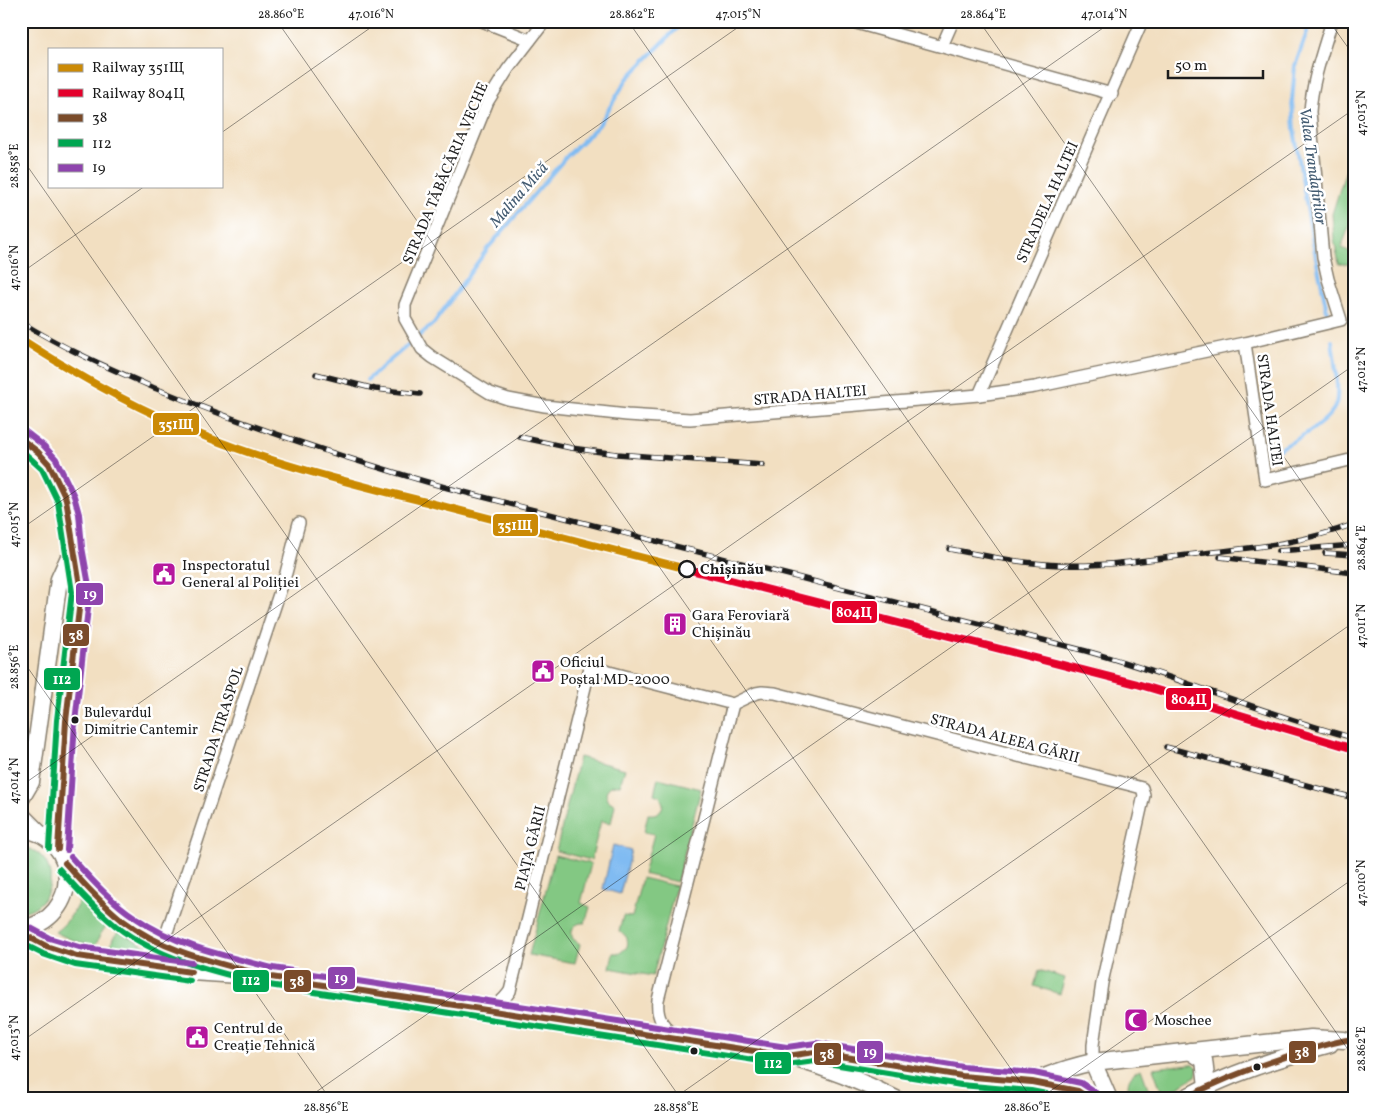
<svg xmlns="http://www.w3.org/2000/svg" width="1375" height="1120" font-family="Vollkorn,serif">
<rect width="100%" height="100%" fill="#fff"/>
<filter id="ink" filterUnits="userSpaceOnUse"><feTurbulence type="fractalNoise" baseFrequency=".02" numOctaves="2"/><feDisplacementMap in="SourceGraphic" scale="10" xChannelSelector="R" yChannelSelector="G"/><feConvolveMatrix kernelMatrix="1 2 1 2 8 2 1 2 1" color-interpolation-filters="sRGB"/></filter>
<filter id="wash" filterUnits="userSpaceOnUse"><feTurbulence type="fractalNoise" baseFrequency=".0096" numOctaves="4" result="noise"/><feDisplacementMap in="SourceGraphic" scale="20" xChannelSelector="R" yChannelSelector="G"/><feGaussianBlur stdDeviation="1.12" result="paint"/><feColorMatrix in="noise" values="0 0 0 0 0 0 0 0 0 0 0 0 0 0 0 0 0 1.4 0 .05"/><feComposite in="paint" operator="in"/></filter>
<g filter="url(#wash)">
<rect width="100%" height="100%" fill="#f2dfc1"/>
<!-- green -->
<g fill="#83c883" stroke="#507250">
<path d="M1352,151L1354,152V214L1341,248L1354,253V264H1339L1334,239L1332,214Z"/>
<path d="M579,757L625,769L620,785C613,784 609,786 606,792L608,800L615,805L611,823L601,821L591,860L556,851Z"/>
<path d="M658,778L701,789L677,882L643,874L654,834L644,832L648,814C656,815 662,812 663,804L660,796L654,794Z"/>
<path d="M21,847C60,851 60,906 21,912Z"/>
<path d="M555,855L591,864L581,903L590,907L585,923C575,922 569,930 573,939L580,944L575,963L529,955Z"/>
<path d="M642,878L676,886L653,976L610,968L613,953H620L627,947C629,939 626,934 619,932L623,916L632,917Z"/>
<path d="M82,895L109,922L100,935L95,947L69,939L55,932C69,922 75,910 82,895Z"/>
<path d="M119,931L145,946L166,955L170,959L167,961H163L109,951L113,938Z"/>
<path d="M1039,970L1065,978L1060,994L1034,986Z"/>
<path d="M1190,1064H1194L1198,1068L1196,1076L1163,1096L1153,1068Z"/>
<path d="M1141,1069L1152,1099H1134C1124,1088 1127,1074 1141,1069Z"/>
</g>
<!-- water -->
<path fill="#80bbf2" stroke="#4e6c87" d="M613,845L631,850L620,894L603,889Z"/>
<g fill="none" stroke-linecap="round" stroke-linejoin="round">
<!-- stream -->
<g stroke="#80bbf2" stroke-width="4">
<path d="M1311,21L1295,66L1292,101L1294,129L1312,238L1328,316"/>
<path d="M367,380L434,323L488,248L567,156L599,125L627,79L684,21"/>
<path d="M1272,453C1289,444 1330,423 1336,404C1340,389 1334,357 1332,341"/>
</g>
</g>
</g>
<g filter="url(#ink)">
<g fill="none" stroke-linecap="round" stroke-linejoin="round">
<!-- minor casing -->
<g stroke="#877e6e" stroke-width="14">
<g id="minor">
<path d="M482,21L530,40"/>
<path d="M545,21L508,69L488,101L405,305V319L422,349L432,357L490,393L508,399L545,406L627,415L690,419L979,395L1035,387L1245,343L1341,320L1328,279L1323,257L1310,112C1312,81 1323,51 1332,21"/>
<path d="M849,21L1112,94"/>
<path d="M942,46L953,21"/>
<path d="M1245,343L1265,480L1354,459"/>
<path d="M979,395L1142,21"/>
<path d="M163,944L286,573L299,523"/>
<path d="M484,1008C496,1007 503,1001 510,991L590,667L733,704L756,693L762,692L775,693L1142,788L1144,795L1102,983L1093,1045V1062"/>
<path d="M680,1036C663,1029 656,1018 658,1000L733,704"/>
</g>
</g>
<!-- primary casing -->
<g stroke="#877e6e" stroke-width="19">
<g id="primary">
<path d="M21,439L38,452L49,464L56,476L66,499L70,516L73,548L81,592L66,721L58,849"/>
<path d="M21,799L31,782L59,579L73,548"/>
<path d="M21,815L39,833"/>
<path d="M21,829C82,834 82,920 21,929"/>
<path d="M65,863C85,885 106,910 131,927C163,948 201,958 238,968"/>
<path d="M21,933L46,946L77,956L99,960L176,971L271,977L787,1056C825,1067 861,1081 896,1099"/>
<path d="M1190,1051L1204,1060L1207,1086"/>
<path d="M793,1055L815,1052C864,1061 914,1070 963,1077C1004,1082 1054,1075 1090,1099"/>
<path d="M1093,1062L1109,1099"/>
<path d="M1003,1099C1034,1080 1057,1070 1093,1062L1311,1038L1344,1040"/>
<path d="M1183,1099C1230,1073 1279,1058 1330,1044"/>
</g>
</g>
<!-- minor -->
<use href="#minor" stroke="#fff" stroke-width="11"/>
<!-- primary -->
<use href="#primary" stroke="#fff" stroke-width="16"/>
<!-- rail casing -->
<g stroke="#1c1c1c" stroke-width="5.5">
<g id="rail">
<path d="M21,322C64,349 111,369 157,389C252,428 350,460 448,488L1086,651C1177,676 1263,714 1354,738"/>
<path d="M316,374L375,389L420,394"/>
<path d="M520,437L571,448L617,454L763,465"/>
<path d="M949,549C987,556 1024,564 1062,565C1110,567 1158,558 1205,553C1259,547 1302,543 1354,524"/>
<path d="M1278,551L1354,545"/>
<path d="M1325,553L1354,555"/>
<path d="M1220,557L1354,573"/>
<path d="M1166,747L1354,798"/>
</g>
</g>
<!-- rail -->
<use href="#rail" stroke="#fff" stroke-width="4" stroke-dasharray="11" stroke-linecap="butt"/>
<!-- bus-1 casing -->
<g stroke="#fff" stroke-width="10">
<g id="bus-1">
<path d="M21,439L38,452L49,464L66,499L81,592L66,721L58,849"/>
<path d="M65,863C83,883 101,903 122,920C165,953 219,963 271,977L787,1056L815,1052L962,1076L1032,1082L1078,1091L1090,1099"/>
<path d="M21,933L46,946L77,956L191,972"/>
<path d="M1183,1099C1224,1078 1265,1062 1309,1050C1324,1045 1338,1041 1354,1039"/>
</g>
</g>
<!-- bus-2 casing -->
<g stroke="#fff" stroke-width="10">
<g id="bus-2">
<path d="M21,450L42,469L58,502L72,592L57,720L49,848"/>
<path d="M59,869C77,889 95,909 116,926C160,960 216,972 269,985L786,1065L815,1061L961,1085L1031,1091L1072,1099"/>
<path d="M21,943L43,954L75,965L190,981"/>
</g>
</g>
<!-- bus-3 casing -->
<g stroke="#fff" stroke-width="10">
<g id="bus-3">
<path d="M26,432L44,446L56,459L74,496L79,514L82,547L90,591L75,722L67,850"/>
<path d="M71,857C91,879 111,902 136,918C176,946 226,956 273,968L787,1047L816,1043L963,1067L1034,1073L1081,1083L1095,1092"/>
<path d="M25,925L49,938L79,947L192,963"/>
</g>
</g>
<!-- bus-1 -->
<use href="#bus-1" stroke="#7a4b2a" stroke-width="6"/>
<!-- bus-2 -->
<use href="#bus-2" stroke="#00a651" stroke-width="6"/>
<!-- bus-3 -->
<use href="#bus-3" stroke="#8e44ad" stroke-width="6"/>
<!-- rail-1 casing -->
<g stroke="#fff" stroke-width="11">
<path id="rail-1" d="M21,339C81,378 142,412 209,438C281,466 355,484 430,503C516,525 601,547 687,569"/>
</g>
<!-- rail-2 casing -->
<g stroke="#fff" stroke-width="11">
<path id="rail-2" d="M687,569L1137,684L1354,749"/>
</g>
<!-- rail-1 -->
<use href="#rail-1" stroke="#cb8a06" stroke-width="8"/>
<!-- rail-2 -->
<use href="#rail-2" stroke="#e4002b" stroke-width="8"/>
</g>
</g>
<!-- ticks -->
<path fill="none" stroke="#1c1c1c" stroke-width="1" stroke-opacity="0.45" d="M277,21L1032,1099M628,21L1354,1058M979,21L1354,557M1329,21L1354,56M221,133L380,21M21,157L681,1099M21,273L145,186M21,529L747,21M21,658L330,1099M21,786L1113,21M21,1042L1354,109M306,1099L1354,365M673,1099L1354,622M1039,1099L1354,878"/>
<!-- icons -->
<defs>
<g id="civic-square" transform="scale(1.25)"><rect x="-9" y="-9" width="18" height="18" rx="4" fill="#b5179e" stroke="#fff"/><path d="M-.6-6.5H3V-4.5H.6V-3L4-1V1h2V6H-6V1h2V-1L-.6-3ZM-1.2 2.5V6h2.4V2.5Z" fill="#fff"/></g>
<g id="building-square" transform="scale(1.25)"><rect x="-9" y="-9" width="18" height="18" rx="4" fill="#b5179e" stroke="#fff"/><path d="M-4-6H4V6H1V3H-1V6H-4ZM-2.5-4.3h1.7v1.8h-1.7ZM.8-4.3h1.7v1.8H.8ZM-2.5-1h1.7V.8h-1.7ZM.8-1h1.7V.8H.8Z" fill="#fff"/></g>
<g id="mosque-square" transform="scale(1.25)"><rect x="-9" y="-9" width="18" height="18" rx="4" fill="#b5179e" stroke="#fff"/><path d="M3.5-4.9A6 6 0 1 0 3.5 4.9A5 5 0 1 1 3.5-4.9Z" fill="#fff"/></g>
</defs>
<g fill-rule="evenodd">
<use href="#civic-square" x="164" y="574"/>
<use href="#building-square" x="675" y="624"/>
<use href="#civic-square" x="543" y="671"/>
<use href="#mosque-square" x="1136" y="1020"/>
<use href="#civic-square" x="197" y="1037"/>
</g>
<!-- markers -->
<circle fill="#fff" stroke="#1c1c1c" stroke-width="2.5" cx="687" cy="569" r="8"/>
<g fill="#1c1c1c" stroke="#fff" stroke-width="2">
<circle cx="75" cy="720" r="4.5"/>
<circle cx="694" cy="1051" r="4.5"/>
<circle cx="1257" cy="1067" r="4.5"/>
</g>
<g text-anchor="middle" stroke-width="5" stroke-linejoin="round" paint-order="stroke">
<!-- bus labels -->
<g font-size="14" fill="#1c1c1c" stroke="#fff" text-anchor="start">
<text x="84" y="717">Bulevardul<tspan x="84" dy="17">Dimitrie Cantemir</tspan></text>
</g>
<!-- street labels -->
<g font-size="15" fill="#1c1c1c" stroke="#fff">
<text transform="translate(445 173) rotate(-67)" y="5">STRADA TĂBĂCĂRIA VECHE</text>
<text transform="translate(1047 202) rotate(-66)" y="5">STRADELA HALTEI</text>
<text transform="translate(810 395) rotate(-5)" y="5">STRADA HALTEI</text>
<text transform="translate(1270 410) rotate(82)" y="5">STRADA HALTEI</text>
<text transform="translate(218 729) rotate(-72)" y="5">STRADA TIRASPOL</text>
<text transform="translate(1005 738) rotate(15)" y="5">STRADA ALEEA GĂRII</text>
<text transform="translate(530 848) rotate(-76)" y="5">PIAȚA GĂRII</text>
</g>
<!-- poi labels -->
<g font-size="15" fill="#1c1c1c" stroke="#fff" text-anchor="start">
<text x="182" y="570">Inspectoratul<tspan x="182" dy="17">General al Poliției</tspan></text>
<text x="692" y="620">Gara Feroviară<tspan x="692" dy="17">Chișinău</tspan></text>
<text x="560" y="667">Oficiul<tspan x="560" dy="17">Poștal MD-2000</tspan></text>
<text x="1154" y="1025">Moschee</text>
<text x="214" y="1033">Centrul de<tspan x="214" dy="17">Creație Tehnică</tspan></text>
</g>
<!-- stop labels -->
<g font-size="15" font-weight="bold" fill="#1c1c1c" stroke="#fff" text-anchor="start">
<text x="700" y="574">Chișinău</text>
</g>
<!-- water labels -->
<g font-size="16" font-style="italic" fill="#445c72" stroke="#fff">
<text transform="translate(1314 166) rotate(82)" y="6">Valea Trandafirilor</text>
<text transform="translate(518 194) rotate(-49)" y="6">Malina Mică</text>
</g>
</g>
<g stroke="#fff" stroke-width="2">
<rect x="152" y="412" width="48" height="24" rx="5" fill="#cb8a06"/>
<rect x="492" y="513" width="47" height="24" rx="5" fill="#cb8a06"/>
<rect x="75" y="582" width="29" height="24" rx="5" fill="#8e44ad"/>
<rect x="831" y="600" width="47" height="24" rx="5" fill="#e4002b"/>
<rect x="62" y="623" width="28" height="24" rx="5" fill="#7a4b2a"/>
<rect x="43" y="667" width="38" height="24" rx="5" fill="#00a651"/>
<rect x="1165" y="687" width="47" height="24" rx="5" fill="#e4002b"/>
<rect x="327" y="966" width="29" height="24" rx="5" fill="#8e44ad"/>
<rect x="232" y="969" width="38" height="24" rx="5" fill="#00a651"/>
<rect x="283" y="969" width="29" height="24" rx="5" fill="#7a4b2a"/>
<rect x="856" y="1040" width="28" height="24" rx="5" fill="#8e44ad"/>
<rect x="1288" y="1040" width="29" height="24" rx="5" fill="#7a4b2a"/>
<rect x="813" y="1042" width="29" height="24" rx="5" fill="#7a4b2a"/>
<rect x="754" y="1051" width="38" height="24" rx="5" fill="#00a651"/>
</g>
<g font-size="14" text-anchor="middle" font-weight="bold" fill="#fff">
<text x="176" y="429">351Щ</text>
<text x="515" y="530">351Щ</text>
<text x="90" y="599">19</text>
<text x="854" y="617">804Ц</text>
<text x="76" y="640">38</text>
<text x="62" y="684">112</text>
<text x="1189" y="704">804Ц</text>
<text x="341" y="983">19</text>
<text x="251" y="985">112</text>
<text x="297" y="986">38</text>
<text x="870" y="1057">19</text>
<text x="1302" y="1057">38</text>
<text x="827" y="1059">38</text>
<text x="773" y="1068">112</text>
</g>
<!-- margin -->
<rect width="1375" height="1120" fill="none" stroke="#fff" stroke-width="55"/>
<!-- legend -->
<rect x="48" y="48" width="175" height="140" fill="#ffffff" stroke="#a4a4a4"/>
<rect x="58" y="64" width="25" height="8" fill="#cb8a06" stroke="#a4a4a4"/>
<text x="92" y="72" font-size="15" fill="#1c1c1c">Railway 351Щ</text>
<rect x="58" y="89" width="25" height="8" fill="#e4002b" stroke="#a4a4a4"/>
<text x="92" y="98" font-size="15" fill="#1c1c1c">Railway 804Ц</text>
<rect x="58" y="114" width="25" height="8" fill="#7a4b2a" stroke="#a4a4a4"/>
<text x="92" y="122" font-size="15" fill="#1c1c1c">38</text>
<rect x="58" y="139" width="25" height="8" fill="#00a651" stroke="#a4a4a4"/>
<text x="92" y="148" font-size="15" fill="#1c1c1c">112</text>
<rect x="58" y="164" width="25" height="8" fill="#8e44ad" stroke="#a4a4a4"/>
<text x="92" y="172" font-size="15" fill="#1c1c1c">19</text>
<!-- scale -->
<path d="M1168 70v8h95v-8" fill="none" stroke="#1c1c1c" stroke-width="2.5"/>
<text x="1175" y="70" font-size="15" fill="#1c1c1c" stroke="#ffffff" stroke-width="4" paint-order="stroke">50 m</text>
<rect x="28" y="28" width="1320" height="1064" fill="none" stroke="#1c1c1c" stroke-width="2"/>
<g font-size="12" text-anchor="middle" fill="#1c1c1c">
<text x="281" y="18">28.860°E</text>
<text x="371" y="18">47.016°N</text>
<text x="632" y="18">28.862°E</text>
<text x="738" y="18">47.015°N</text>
<text x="983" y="18">28.864°E</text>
<text x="1104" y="18">47.014°N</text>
<text transform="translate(1361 113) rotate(-90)" y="4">47.013°N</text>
<text transform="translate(14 166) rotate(-90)" y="4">28.858°E</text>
<text transform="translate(14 268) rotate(-90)" y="4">47.016°N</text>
<text transform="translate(1361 370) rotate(-90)" y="4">47.012°N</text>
<text transform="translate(14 525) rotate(-90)" y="4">47.015°N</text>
<text transform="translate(1361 548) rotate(-90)" y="4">28.864°E</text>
<text transform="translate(1361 626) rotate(-90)" y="4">47.011°N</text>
<text transform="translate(14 667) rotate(-90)" y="4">28.856°E</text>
<text transform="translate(14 781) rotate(-90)" y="4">47.014°N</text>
<text transform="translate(1361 883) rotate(-90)" y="4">47.010°N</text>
<text transform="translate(14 1038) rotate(-90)" y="4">47.013°N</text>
<text transform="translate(1361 1049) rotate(-90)" y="4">28.862°E</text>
<text x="326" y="1111">28.856°E</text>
<text x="676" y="1111">28.858°E</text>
<text x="1027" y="1111">28.860°E</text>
</g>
</svg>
